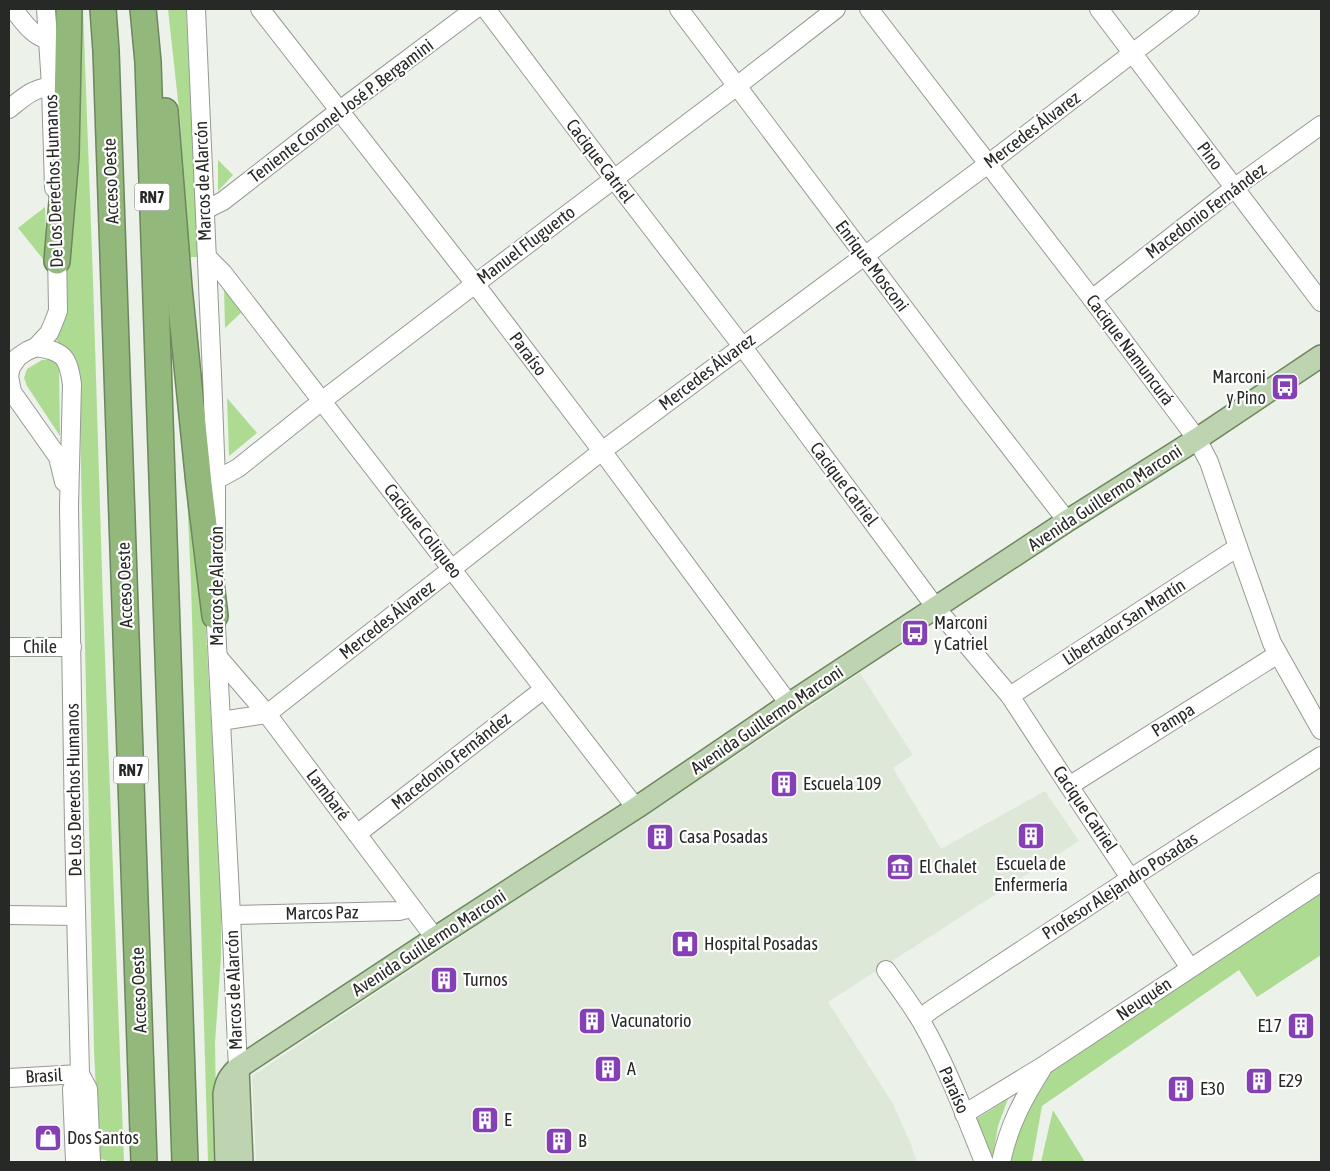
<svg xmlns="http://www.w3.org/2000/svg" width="1330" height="1171" font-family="'Asap Condensed',sans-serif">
<rect width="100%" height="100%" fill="#ecf2e9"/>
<!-- built -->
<path fill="#dee8d9" d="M860,673L913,755L893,768L941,849L1045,791L1079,841L828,1002L893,1104L911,1144L917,1162H256L252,1076L727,759L730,760Z"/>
<!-- green -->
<g fill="#aedb92">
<path d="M77,9H83L93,280L103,604L124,1162H107L106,1160L99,1159L94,1049L79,379L77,360L53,337L65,307Z"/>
<path d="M168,9H186L199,257H188L180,119Z"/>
<path d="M218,160L233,175L218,191Z"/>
<path d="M45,207L47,264L18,228Z"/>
<path d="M224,285L244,310L225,328Z"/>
<path d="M42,360H52L59,366L60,436L27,386L24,378L27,369Z"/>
<path d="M182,384L201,546L221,893V957L215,1043L217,1162H208L191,583Z"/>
<path d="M227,398L257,433L229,456Z"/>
<path d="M1321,886V955L1257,997L1239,970L1042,1106L1032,1162H1009L1013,1135L1037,1086L1057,1065Z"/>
<path d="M1008,1099L998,1126L992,1162H991L976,1119Z"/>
<path d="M1053,1110L1085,1162H1041Z"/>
</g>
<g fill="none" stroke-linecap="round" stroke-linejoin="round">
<!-- minor casing -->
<g stroke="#959a92" stroke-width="20">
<g id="minor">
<path d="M13,9C24,22 31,35 48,40"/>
<path d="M46,9L51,86L54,188"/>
<path d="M196,9L212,375L216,480V548"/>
<path d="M260,9L475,284L602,451L789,704"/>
<path d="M486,9L614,179L742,346L936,608L1010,696L1069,786L1190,968"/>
<path d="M679,9L968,393L1067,521"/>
<path d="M869,9L1092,299L1197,439L1209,462L1238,547L1272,643L1321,730"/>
<path d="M1099,9L1321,302"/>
<path d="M9,109C24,97 30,90 51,86"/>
<path d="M205,210L223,201L340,110L475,9"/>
<path d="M57,251L58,311L53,324L49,333L36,347L27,351L18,357L11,367L9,376L12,392L58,457L64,482"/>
<path d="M207,257L223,273L636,808"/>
<path d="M1092,299L1234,188L1321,125"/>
<path d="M36,347C64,351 68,357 72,384L69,507L74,828L80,1074L72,1089L75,1162"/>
<path d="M216,480L238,468L323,400L475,284L737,86L836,9"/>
<path d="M215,606L231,915L238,1068"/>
<path d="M9,647H72"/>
<path d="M218,657L267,714L435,938"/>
<path d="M1010,696L1238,547"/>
<path d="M221,721L267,714L602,451L988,164L1190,9"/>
<path d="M1069,786L1278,654"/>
<path d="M357,834L544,689"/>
<path d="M9,915L76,916"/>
<path d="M231,915L399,911L411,908"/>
<path d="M886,970C898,987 911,1004 921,1021C947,1066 965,1115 984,1162"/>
<path d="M920,1019L931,1010L1131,878L1321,756"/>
<path d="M80,1074L88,1089L91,1162"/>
<path d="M9,1078L80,1074"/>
<path d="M964,1114L1043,1066L1321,882"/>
<path d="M1001,1162C1009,1125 1022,1101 1042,1069"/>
</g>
</g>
<!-- major casing -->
<g stroke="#6d865e" stroke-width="24">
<g id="major">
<path d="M238,1068L242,1162"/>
<path d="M226,1162L224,1094C226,1082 229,1076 238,1068L435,938L636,808L789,704L1067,521L1197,439L1321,356"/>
</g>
</g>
<!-- highway casing -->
<g stroke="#6d865e" stroke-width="28">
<g id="highway">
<path d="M103,9L106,51L144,1162"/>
<path d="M143,9L148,62L185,1162"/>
<path d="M165,111L179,287L199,484L215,616"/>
<path d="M57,261L66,155L69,9"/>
</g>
</g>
<!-- minor -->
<use href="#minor" stroke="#fff" stroke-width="18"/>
<!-- major -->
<use href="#major" stroke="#bed4b0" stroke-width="21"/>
<!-- highway -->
<use href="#highway" stroke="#93b87c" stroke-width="25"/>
</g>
<!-- icons -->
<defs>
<g id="bus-square" transform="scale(1.4375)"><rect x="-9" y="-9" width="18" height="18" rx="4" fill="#8440b4" stroke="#fff"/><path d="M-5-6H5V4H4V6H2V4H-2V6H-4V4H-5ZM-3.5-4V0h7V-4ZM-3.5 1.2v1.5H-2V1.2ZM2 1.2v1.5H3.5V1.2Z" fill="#fff"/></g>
<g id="building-square" transform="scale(1.4375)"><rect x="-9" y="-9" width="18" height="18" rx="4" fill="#8440b4" stroke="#fff"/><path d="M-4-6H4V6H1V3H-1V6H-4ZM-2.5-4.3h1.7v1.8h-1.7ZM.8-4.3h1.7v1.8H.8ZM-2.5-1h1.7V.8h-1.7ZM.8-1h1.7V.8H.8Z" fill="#fff"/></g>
<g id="museum-square" transform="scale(1.4375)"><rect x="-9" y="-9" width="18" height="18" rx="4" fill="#8440b4" stroke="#fff"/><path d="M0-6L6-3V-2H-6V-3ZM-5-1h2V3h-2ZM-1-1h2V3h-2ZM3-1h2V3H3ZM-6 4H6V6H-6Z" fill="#fff"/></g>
<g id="hospital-square" transform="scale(1.4375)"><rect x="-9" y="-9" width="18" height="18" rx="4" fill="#8440b4" stroke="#fff"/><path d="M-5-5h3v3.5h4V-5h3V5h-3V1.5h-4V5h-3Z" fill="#fff"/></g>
<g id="shop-square" transform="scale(1.4375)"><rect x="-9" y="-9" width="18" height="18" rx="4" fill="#8440b4" stroke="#fff"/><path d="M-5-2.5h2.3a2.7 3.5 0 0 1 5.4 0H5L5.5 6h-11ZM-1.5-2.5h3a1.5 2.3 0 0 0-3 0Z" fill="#fff"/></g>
</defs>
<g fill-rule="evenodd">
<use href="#bus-square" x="1285" y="387"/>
<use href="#bus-square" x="915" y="633"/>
<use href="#building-square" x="784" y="784"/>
<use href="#building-square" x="1031" y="836"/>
<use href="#building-square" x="660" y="837"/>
<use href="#museum-square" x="900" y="867"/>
<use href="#hospital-square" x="685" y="944"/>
<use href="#building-square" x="444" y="980"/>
<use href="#building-square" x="592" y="1021"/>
<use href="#building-square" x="1301" y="1026"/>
<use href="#building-square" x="608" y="1069"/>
<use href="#building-square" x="1259" y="1081"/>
<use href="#building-square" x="1181" y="1089"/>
<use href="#building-square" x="485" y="1120"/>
<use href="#shop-square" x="48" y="1138"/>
<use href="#building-square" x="559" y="1141"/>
</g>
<g text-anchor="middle" stroke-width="4.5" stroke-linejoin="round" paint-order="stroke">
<!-- shield labels -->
<g fill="#fff" stroke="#686967" stroke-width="1">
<rect x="134.5" y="183.5" width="35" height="27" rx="4"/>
<rect x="113.5" y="756.5" width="35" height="27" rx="4"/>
</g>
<g font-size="16" font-weight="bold" fill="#272926">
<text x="152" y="203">RN7</text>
<text x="131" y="776">RN7</text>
</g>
<!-- street labels -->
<g font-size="18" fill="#272926" stroke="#fff">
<text transform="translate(341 111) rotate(-37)" y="6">Teniente Coronel José P. Bergamini</text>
<text transform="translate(1032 130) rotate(-37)" y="6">Mercedes Álvarez</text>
<text transform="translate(1210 156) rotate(53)" y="6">Pino</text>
<text transform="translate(600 161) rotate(53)" y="6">Cacique Catriel</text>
<text transform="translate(54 181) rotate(-92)" y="6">De Los Derechos Humanos</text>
<text transform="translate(111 181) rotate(-92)" y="6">Acceso Oeste</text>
<text transform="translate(203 181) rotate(-92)" y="6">Marcos de Alarcón</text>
<text transform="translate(1206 211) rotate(-37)" y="6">Macedonio Fernández</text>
<text transform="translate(526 245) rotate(-37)" y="6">Manuel Fluguerto</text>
<text transform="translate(872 266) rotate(53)" y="6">Enrique Mosconi</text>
<text transform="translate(1130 350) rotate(53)" y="6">Cacique Namuncurá</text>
<text transform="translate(528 354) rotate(53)" y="6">Paraíso</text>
<text transform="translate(707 372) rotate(-37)" y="6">Mercedes Álvarez</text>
<text transform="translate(844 484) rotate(53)" y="6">Cacique Catriel</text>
<text transform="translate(1105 498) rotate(-33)" y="6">Avenida Guillermo Marconi</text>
<text transform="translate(423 531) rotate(52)" y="6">Cacique Coliqueo</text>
<text transform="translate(125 585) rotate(-92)" y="6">Acceso Oeste</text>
<text transform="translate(217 586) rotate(-90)" y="6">Marcos de Alarcón</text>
<text transform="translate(387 620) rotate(-38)" y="6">Mercedes Álvarez</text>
<text transform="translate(1124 622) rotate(-33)" y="6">Libertador San Martín</text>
<text x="40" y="653">Chile</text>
<text transform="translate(767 720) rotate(-34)" y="6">Avenida Guillermo Marconi</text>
<text transform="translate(1173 720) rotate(-32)" y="6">Pampa</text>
<text transform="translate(451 761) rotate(-38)" y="6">Macedonio Fernández</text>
<text transform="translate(74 790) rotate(-91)" y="6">De Los Derechos Humanos</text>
<text transform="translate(328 795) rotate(53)" y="6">Lambaré</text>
<text transform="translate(1085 809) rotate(56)" y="6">Cacique Catriel</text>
<text transform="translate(1120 886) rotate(-33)" y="6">Profesor Alejandro Posadas</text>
<text transform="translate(322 913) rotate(-1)" y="6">Marcos Paz</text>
<text transform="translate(429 943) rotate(-33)" y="6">Avenida Guillermo Marconi</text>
<text transform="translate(139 990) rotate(-92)" y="6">Acceso Oeste</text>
<text transform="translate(234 990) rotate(-92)" y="6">Marcos de Alarcón</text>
<text transform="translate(1144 999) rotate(-34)" y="6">Neuquén</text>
<text transform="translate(44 1076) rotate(-3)" y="6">Brasil</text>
<text transform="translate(954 1090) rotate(66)" y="6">Paraíso</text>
</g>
<!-- poi labels -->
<g font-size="18" fill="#272926" stroke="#fff" text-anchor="start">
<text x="1266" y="383" text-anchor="end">Marconi<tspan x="1266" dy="21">y Pino</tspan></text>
<text x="934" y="629">Marconi<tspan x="934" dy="21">y Catriel</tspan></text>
<text x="803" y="790">Escuela 109</text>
<text x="679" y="843">Casa Posadas</text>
<text x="1031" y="870" text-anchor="middle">Escuela de<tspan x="1031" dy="21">Enfermería</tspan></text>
<text x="919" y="873">El Chalet</text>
<text x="704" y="950">Hospital Posadas</text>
<text x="463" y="986">Turnos</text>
<text x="611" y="1027">Vacunatorio</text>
<text x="1282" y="1032" text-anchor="end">E17</text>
<text x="627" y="1075">A</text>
<text x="1278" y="1087">E29</text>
<text x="1200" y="1095">E30</text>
<text x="504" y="1126">E</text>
<text x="67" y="1144">Dos Santos</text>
<text x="578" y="1147">B</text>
</g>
</g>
<!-- border -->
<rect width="1330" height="1171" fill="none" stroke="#272926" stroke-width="20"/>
</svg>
